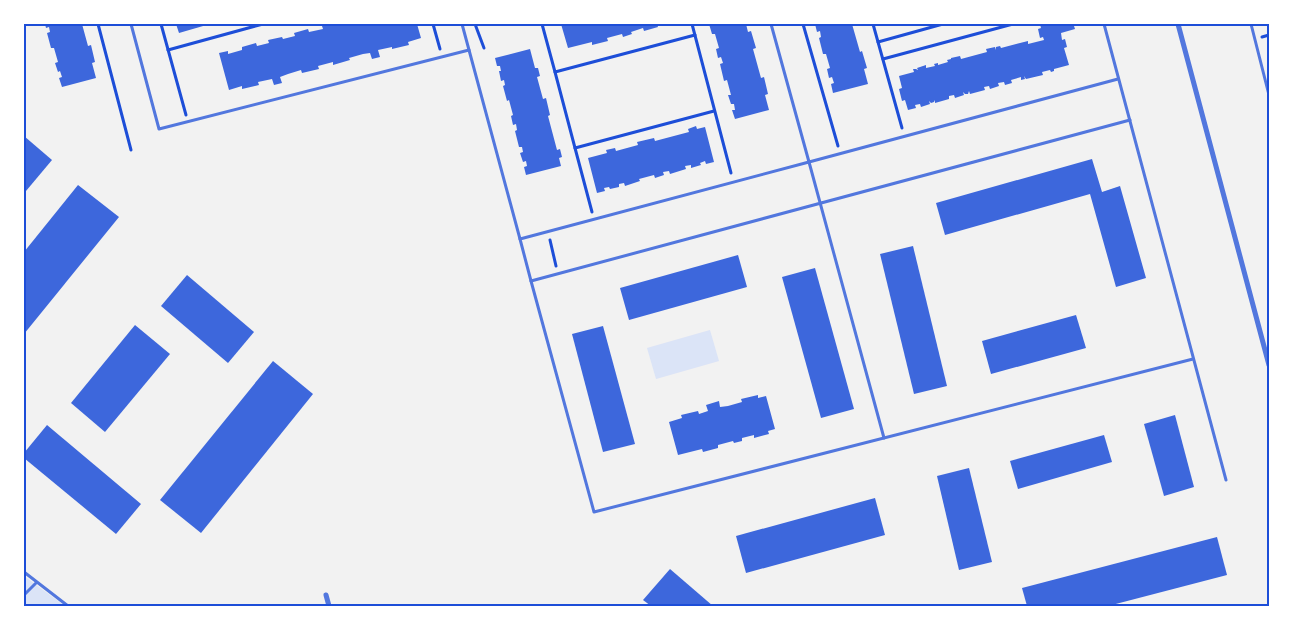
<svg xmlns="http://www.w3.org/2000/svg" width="1293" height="630" font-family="'Fira Sans',sans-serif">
<rect width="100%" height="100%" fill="#f2f2f2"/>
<!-- green -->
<g fill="#dbe4f7">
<path d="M710,330L719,361L656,379L647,348Z"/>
<path d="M24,576L65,606H24Z"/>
</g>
<!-- building -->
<g fill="#3d67dc">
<path d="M45,24H82L88,46L91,45L95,62L92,63L96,78L62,87L59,78L62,77L60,71L58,72L55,63L58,62L54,48H51L47,33L50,32L49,27L46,28Z"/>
<path d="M176,24H210L179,33Z"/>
<path d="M329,24H417L421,38L408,42L409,45L392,49V47L378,50L380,57L372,59L370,53L363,54L349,58L350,60L333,65V62L318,66L319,69L302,73L301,70L288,74L280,77L282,83L274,85L272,79L258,82L259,85L242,89V86L229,90L219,53L228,51V54L242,50V47L256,43L257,46L269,43L268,40L282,37L283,39L295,36L294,33L308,29L309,32L323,29L322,26Z"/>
<path d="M561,24H657L658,27L644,31L643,28L631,32L632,34L623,37L622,34L607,38L608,41L592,45V42L568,48Z"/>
<path d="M709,24H746L748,32L751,31L756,48L753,49L761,78L764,77L768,94L765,95L769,110L735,119L732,110H735L734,104H731L728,95H731L727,80L724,81L720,64L723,63L721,57L718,58L716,49L719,48L715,34H712Z"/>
<path d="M815,24H852L860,52L862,51L867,68L864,69L868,84L833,93L831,84L834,83L832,77L829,78L827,69L830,68L826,54H823L819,38L821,37L820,31L817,32Z"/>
<path d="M1040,24H1076V26H1074L1075,29L1061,33L1062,40L1065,39L1067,47L1064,48L1069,65L1054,69V71L1051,72L1050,70L1042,72L1043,75L1026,79L1024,76L1025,79L1021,80V77L1011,80L1012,83L1005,85L1004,82L998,83L999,86L990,89L989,86L984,87L985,90L970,94L969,91L968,94H965L963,92L964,95L955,98L954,95L949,96V99L935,103V100L934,102L931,103L929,101L930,104L921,107L920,104L915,105L916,108L908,110L905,100L902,101L899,89L902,88L899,76L914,72L913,69H916L918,70L917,68L926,65V68L935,66L934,64L938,63V65L948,62L947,60L951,59V62V58L960,56L961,59L987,52L986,49L995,47V50L996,47L1000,46L1001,48L1028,41V44L1044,40L1043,37L1040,38L1038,29L1041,28Z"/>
<path d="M530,49L535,68H538L540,76L537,77L543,99L546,98L550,115L548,116L557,150L560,149L562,157L559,158L561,166L526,175L524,167L527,166L526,161L523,162L520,153L523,152L522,147H519L515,131L517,130L516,124L513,125L511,116L513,115L509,100L507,101L503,86L505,85L504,80L501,81L499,71H501L500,66H497L495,58Z"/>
<path d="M696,126L697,129L705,127L714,162L706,164L705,161L700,163L701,165L691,168V165L685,166L686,169L670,174L669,171L663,172L664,175L655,178L654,175L639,179L640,181L625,186L624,183L619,184V187L610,189L609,187L604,188L605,191L597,193L588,158L607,153L606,150L615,148L616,151L638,145L637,142L654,138L655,141L689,132L688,129Z"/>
<path d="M24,136L52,160L26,191L24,189Z"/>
<path d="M1092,159L1102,192L1120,186L1146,278L1116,287L1090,194L945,235L936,203Z"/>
<path d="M78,185L119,217L24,334V252Z"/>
<path d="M913,246L947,386L914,394L880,254Z"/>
<path d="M738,255L747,287L629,320L620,288Z"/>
<path d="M815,268L854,409L821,418L782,277Z"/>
<path d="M187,275L254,332L228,363L161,306Z"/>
<path d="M1076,315L1086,348L991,374L982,341Z"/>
<path d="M135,325L170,354L105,432L71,403Z"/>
<path d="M603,326L635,444L603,452L572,334Z"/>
<path d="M273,361L313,394L201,533L160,500Z"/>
<path d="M758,395V398L766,396L775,429L768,431L769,434L754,438V435L742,438V441L734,443L733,441L718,445V448L703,452L702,449L678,455L669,422L682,418L681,415L698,411L699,414L708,411L706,405L719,401L720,407L728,406L742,402L741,399Z"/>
<path d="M1175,415L1194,487L1164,496L1144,424Z"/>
<path d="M47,425L141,504L116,534L24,458V453Z"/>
<path d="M1104,435L1112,462L1018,489L1010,461Z"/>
<path d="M969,468L992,562L959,570L937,476Z"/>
<path d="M875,498L885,535L746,573L736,536Z"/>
<path d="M1217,537L1227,575L1108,606H1027L1022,588Z"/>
<path d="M670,569L713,606H651L643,600Z"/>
</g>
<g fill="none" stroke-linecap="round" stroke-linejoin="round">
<!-- path -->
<g stroke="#1d4ed8" stroke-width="3">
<path d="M98,24L131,150"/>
<path d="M161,24L186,115"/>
<path d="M433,24L440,49"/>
<path d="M475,24L484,48"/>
<path d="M542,24L555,72L695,35"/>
<path d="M692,24L731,173"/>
<path d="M803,24L838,146"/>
<path d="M873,24L902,128"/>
<path d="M1262,37L1269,35"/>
<path d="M878,42L943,24"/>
<path d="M168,50L263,24"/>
<path d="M883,59L1013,24"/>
<path d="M555,72L575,148L714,111"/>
<path d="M575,148L592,212"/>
<path d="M550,240L556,266"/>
</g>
<!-- service -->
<g stroke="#5277de" stroke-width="3">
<path d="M131,24L159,129L469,50"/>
<path d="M462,24L520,239"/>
<path d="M771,24L809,162L1118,79"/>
<path d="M1104,24L1226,480"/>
<path d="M1251,24L1269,95"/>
<path d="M531,281L594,512L1193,359"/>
<path d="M884,438L809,162L520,239L531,281L1130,120"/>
<path d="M24,572L68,606"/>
<path d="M24,595L36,583"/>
</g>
<!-- minor -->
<g stroke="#5277de" stroke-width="5">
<path d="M1178,24L1269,365"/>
<path d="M326,595L329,606"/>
</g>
</g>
<!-- border -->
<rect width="1293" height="630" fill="none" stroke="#ffffff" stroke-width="50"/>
<rect x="25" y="25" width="1243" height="580" fill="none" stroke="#1d4ed8" stroke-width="2"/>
</svg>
